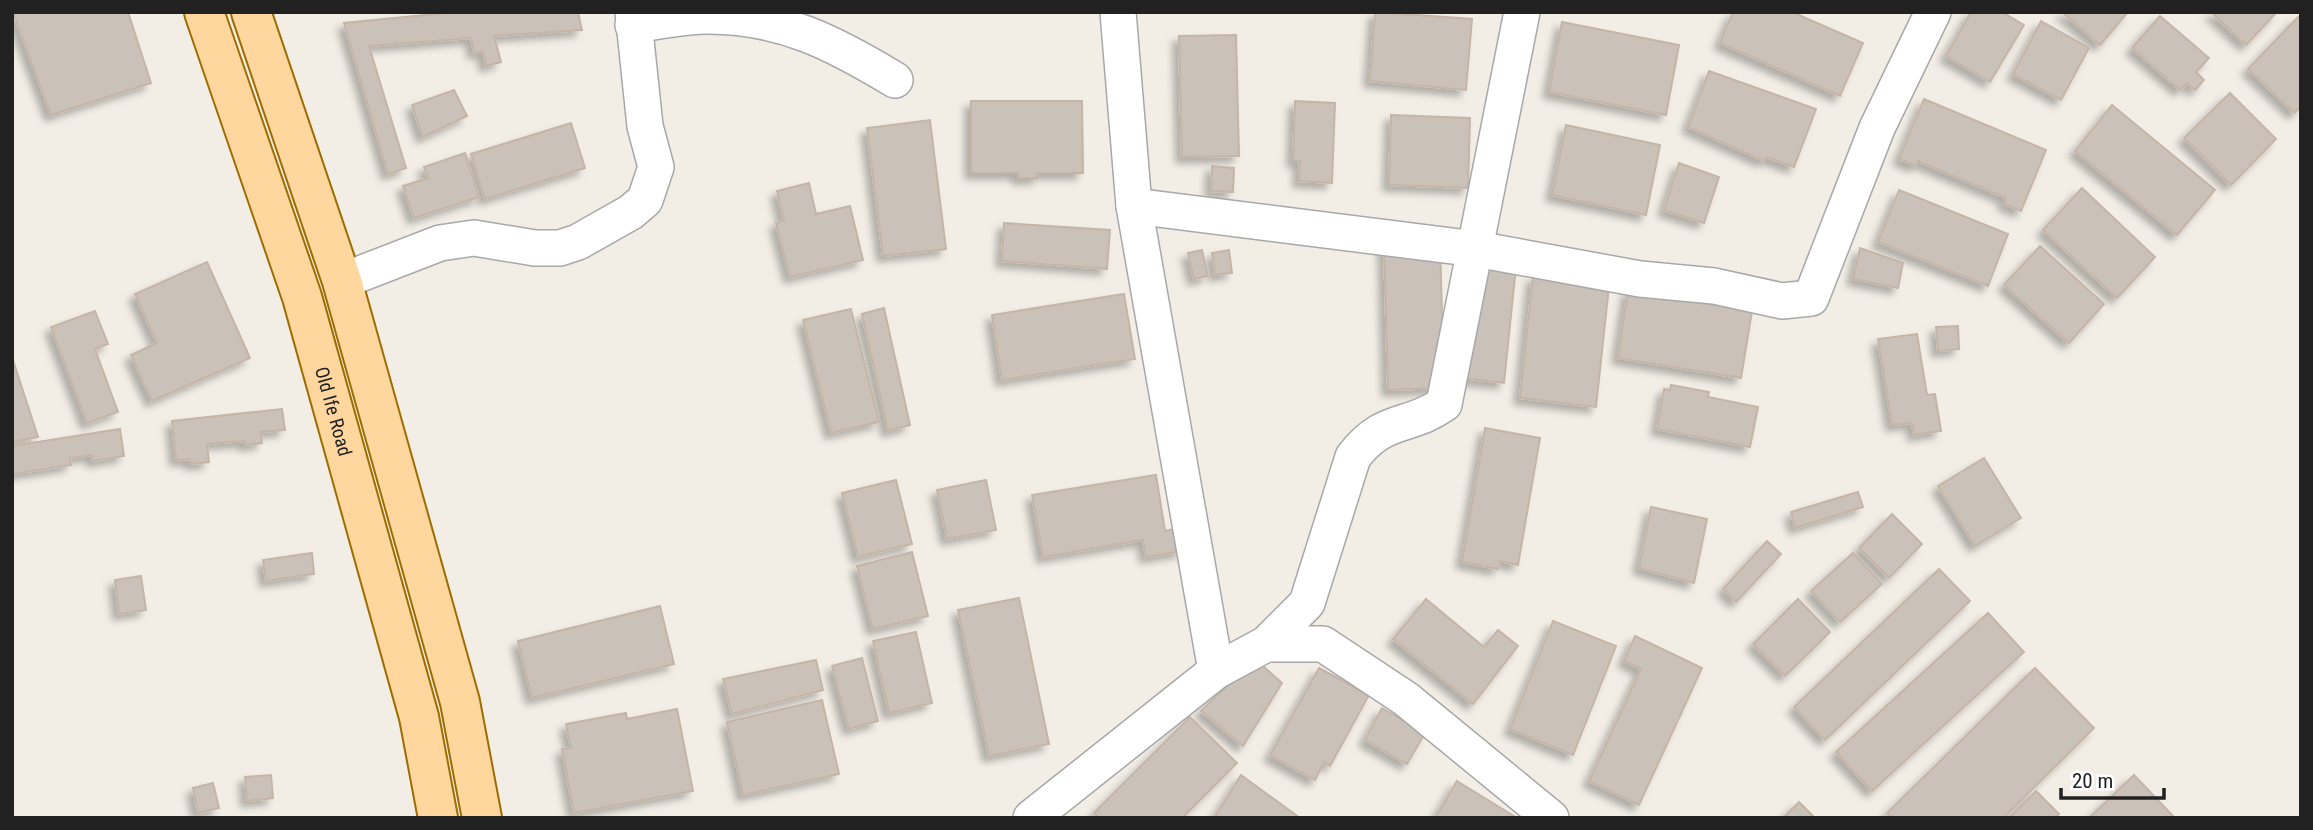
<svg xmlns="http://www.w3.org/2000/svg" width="2313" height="830" font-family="'Roboto Condensed',sans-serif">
<defs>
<filter id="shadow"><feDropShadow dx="-6" dy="6" stdDeviation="3.5" flood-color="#0004"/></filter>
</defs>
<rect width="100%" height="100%" fill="#f2eee6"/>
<!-- building -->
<g fill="#cac1b9" stroke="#c5b5a7" stroke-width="2" filter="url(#shadow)">
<path d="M13,12H128L151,83L51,115Z"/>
<path d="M456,12H578L582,30L494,36L501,62L486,66L483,51L474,53L471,38L369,46L406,168L388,174L344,23Z"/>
<path d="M1375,12L1472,19L1466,90L1370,81Z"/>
<path d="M1733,12H1792L1863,43L1840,96L1720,43Z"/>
<path d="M1971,12H2002L2024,25L1990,82L1946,56Z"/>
<path d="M2062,12H2128L2100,45Z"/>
<path d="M2211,12H2277L2246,45Z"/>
<path d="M2160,16L2209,58L2196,72L2204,80L2195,90L2187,83L2180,90L2132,48Z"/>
<path d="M2298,17L2301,20V107L2294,113L2248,69Z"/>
<path d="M2041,21L2089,48L2061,100L2013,74Z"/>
<path d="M1562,22L1679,45L1666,115L1549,92Z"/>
<path d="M1236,35L1239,156L1182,157L1179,36Z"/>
<path d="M1709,71L1816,109L1794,167L1766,157L1764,161L1688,127Z"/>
<path d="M454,90L467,116L423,137L412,105Z"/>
<path d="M2230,93L2276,139L2231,185L2184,138Z"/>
<path d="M1924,99L2046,150L2021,211L2004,204L2006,198L1918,161L1916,166L1899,159Z"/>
<path d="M971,101H1082L1083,173H1037L1038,178H1018V173H971Z"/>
<path d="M1295,101L1335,103L1332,183L1299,181L1300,161H1293Z"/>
<path d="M2112,105L2215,190L2177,235L2075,151Z"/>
<path d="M1391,115L1470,118L1468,188L1389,185Z"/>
<path d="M930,120L946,249L883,256L867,128Z"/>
<path d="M571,123L585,168L485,199L471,154Z"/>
<path d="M1566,125L1660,145L1646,215L1552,195Z"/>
<path d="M465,153L479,197L414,218L403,186L428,178L424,167Z"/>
<path d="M1679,163L1719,177L1704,223L1664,210Z"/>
<path d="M1212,166L1234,168L1233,192L1211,191Z"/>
<path d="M809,183L816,214L850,206L863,260L790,277L776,223L784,221L777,191Z"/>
<path d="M2082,188L2155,257L2117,298L2043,230Z"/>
<path d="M1899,190L2008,234L1988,286L1878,242Z"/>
<path d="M1004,223L1110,230L1107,269L1002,261Z"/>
<path d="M1440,243L1444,388L1388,390L1384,244Z"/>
<path d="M2040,246L2104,304L2069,343L2004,285Z"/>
<path d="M1860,248L1903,263L1898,288L1853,279Z"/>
<path d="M1202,250L1208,276L1194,279L1188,253Z"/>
<path d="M1229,250L1232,273L1215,275L1212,253Z"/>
<path d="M207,262L250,358L152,401L131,355L157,343L135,294Z"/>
<path d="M1473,262L1516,267L1504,383L1461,378Z"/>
<path d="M1533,276L1609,286L1596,407L1520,398Z"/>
<path d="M1628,290L1752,311L1741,378L1618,358Z"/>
<path d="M1124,294L1135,359L1002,380L992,315Z"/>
<path d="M884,308L910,425L888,431L862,314Z"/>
<path d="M851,309L879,422L831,433L803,320Z"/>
<path d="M95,311L108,344L95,349L118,412L87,423L51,327Z"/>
<path d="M1958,326L1959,349L1938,351L1936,327Z"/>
<path d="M1917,334L1927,395L1935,394L1941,431L1914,435L1912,423L1892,425L1878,339Z"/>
<path d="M12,357L38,437L12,442Z"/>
<path d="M1671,385L1709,392L1708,397L1758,407L1750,447L1657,429L1664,389L1670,390Z"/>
<path d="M282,409L285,430L261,432L262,443L245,445V441L207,444L209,462L191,464L190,459L176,460L172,421Z"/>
<path d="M1485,428L1540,438L1518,565L1499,561L1498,569L1462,562Z"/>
<path d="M120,429L124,456L93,461L92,455L70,458L71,465L12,474V446Z"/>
<path d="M1984,458L2021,518L1975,546L1938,486Z"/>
<path d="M1156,475L1165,531L1179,528L1183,551L1146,557L1143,540L1043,557L1032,495Z"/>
<path d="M896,480L912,544L858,557L842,493Z"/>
<path d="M986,480L996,530L947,539L937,490Z"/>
<path d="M1858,492L1863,507L1795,528L1791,512Z"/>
<path d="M1651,507L1707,519L1694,583L1639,568Z"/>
<path d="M1892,514L1922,544L1889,578L1859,548Z"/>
<path d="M1767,541L1781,554L1736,602L1723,589Z"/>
<path d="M912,552L928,616L873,629L857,566Z"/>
<path d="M312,553L314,574L266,581L263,560Z"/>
<path d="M1853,553L1882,584L1840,622L1811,591Z"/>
<path d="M1939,569L1970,601L1825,740L1794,707Z"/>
<path d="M141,576L146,610L119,614L115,580Z"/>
<path d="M1019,598L1049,744L989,756L958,610Z"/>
<path d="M1426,599L1484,647L1498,630L1518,646L1473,704L1393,639Z"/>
<path d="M1798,599L1830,632L1785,676L1753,644Z"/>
<path d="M660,606L674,664L532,698L518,641Z"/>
<path d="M1988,613L2024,652L1872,791L1836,752Z"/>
<path d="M1553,621L1616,646L1573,755L1510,729Z"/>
<path d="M916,632L932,703L889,713L873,641Z"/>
<path d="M1635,636L1702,668L1639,805L1589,781L1641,669L1624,661Z"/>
<path d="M862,658L878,721L849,729L832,666Z"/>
<path d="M1255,659L1282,683L1243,746L1201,711Z"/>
<path d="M816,660L823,690L732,714L723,679Z"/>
<path d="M1319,668L1369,695L1330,766L1324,762L1315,780L1270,755Z"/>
<path d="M2035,668L2094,728L2003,818H1892L1887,813Z"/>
<path d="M822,700L839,774L743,795L727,722Z"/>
<path d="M1382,708L1425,733L1407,764L1365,740Z"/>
<path d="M677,709L693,791L574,813L562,749L571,748L566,724L626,713L627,719Z"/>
<path d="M1190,717L1237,763L1182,818H1099L1094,813Z"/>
<path d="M271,775L273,798L247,801L245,777Z"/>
<path d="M1241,775L1300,818H1214Z"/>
<path d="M2134,775L2175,818H2089Z"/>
<path d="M1457,781L1517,818H1435Z"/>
<path d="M213,783L219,808L198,813L193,788Z"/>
<path d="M2036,791L2059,814L2055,818H2009Z"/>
<path d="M1799,802L1815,818H1783Z"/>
</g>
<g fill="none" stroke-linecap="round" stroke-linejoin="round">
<!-- minor casing -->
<g stroke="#a8a8a8" stroke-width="38">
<g id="minor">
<path d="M1118,12L1134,206L1216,671"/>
<path d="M633,25C657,22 683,16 708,16C782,16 834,43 895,80"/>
<path d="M1134,206L1476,249L1640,279L1714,286L1782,301L1811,298L1877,128L1933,12"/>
<path d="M342,281L440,243L474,238L535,248H560L578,242L631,212L645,200L656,167L645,126L633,12"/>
<path d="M1266,644H1323L1406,699L1551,818"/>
<path d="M1031,818L1216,671L1266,644L1307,603L1353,457C1384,416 1408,429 1444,404L1522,12"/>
</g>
</g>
<!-- major casing -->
<g stroke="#9d6d00" stroke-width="42">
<g id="major">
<path id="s1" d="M204,12L302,297L419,717L438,818"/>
<path d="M251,12L342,281L460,702L482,818"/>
</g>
</g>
<!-- minor -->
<use href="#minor" stroke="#fff" stroke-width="35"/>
<!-- major -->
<use href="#major" stroke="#ffd79e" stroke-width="38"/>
</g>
<g text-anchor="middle" stroke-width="5" stroke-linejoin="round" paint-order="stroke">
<!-- street labels -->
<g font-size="19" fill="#212121" stroke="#fff">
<text dy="7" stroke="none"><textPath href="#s1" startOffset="420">Old Ife Road</textPath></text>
</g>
</g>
<!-- border -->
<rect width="2313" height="830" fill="none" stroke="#212121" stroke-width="28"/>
<!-- scale -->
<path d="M2061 788v10h103v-10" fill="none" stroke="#212121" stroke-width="3.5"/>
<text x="2072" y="788" font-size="21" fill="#212121" stroke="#ffffff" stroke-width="5" paint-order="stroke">20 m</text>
</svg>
